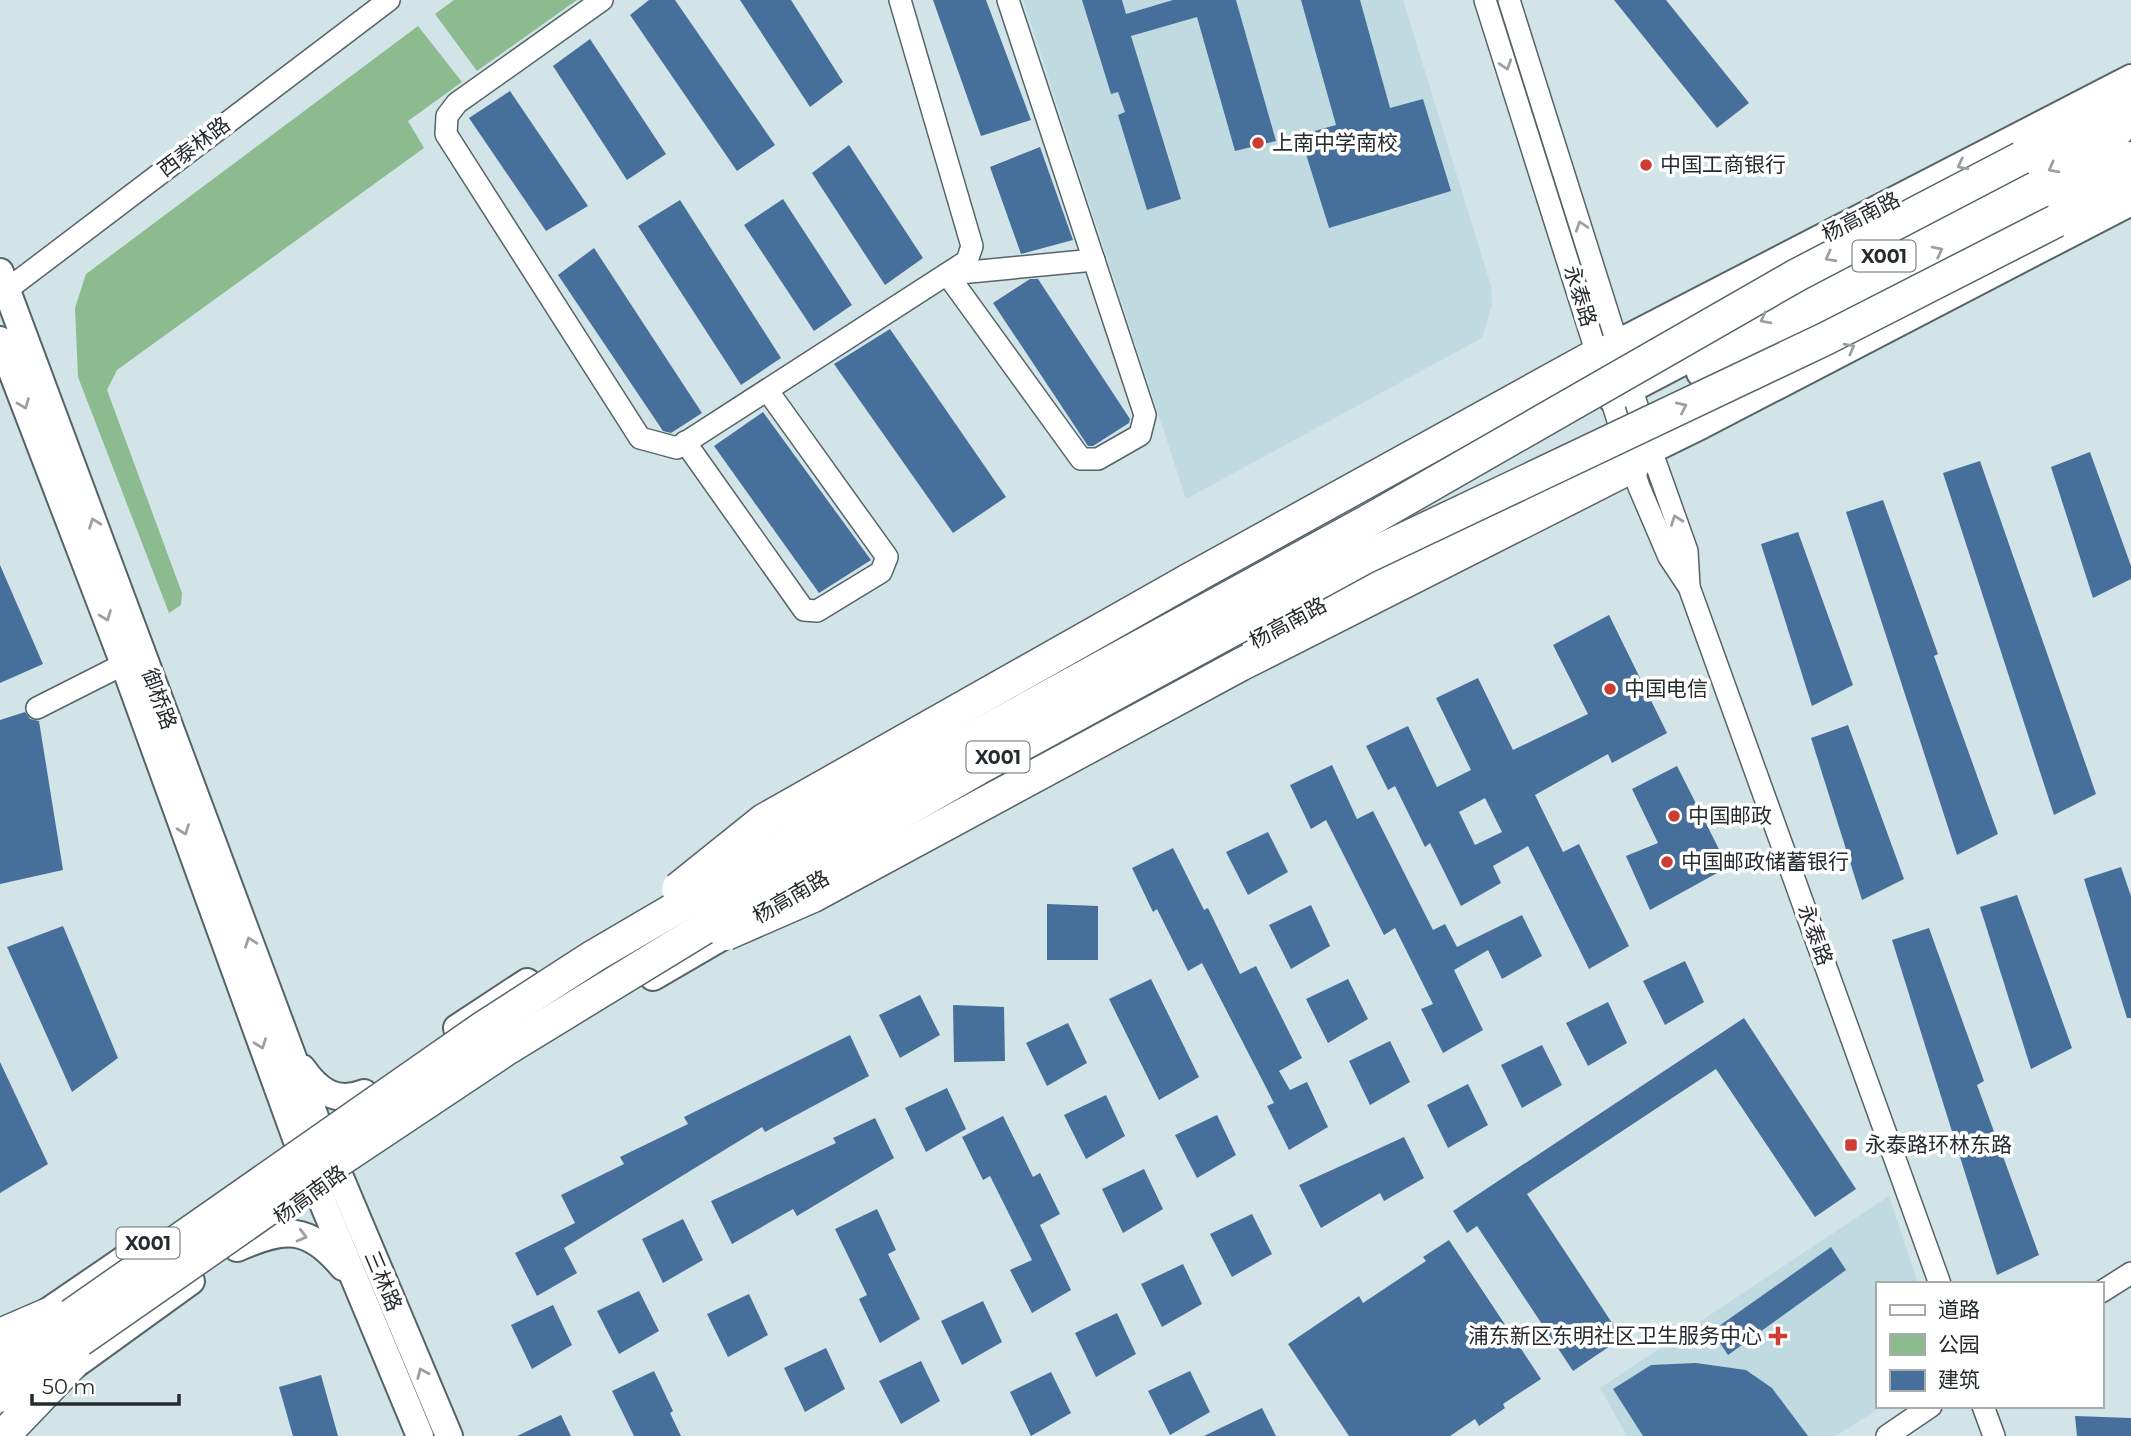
<svg xmlns="http://www.w3.org/2000/svg" width="2131" height="1436" font-family="Montserrat,'Noto Sans SC',sans-serif">
<rect width="100%" height="100%" fill="#d2e4e8"/>
<!-- built -->
<g fill="#c0dae1">
<path d="M1023,0H1403L1491,286L1492,304L1482,338L1186,499Z"/>
<path d="M1889,1196L1918,1284H1877V1406H1883L1836,1436H1627L1600,1388Z"/>
</g>
<!-- green -->
<g fill="#8dbb90">
<path d="M454,0H577L477,71L435,14Z"/>
<path d="M418,26L462,82L408,121L424,148L117,370L107,390L182,593L181,605L169,613L78,377L75,308L86,274Z"/>
</g>
<!-- building -->
<g fill="#46709b" fill-rule="evenodd">
<path d="M649,0H675L775,145L737,171L630,15Z"/>
<path d="M740,0H791L843,82L810,107Z"/>
<path d="M933,0H986L1031,120L981,136Z"/>
<path d="M1082,0H1122L1126,14L1173,0H1236L1276,141L1235,151L1197,17L1131,36L1181,199L1147,210L1118,115L1125,112L1118,92L1111,94Z"/>
<path d="M1301,0H1360L1390,108L1423,99L1451,191L1329,228L1300,135L1336,125Z"/>
<path d="M1614,0H1666L1749,103L1717,128Z"/>
<path d="M590,39L666,154L627,180L553,66Z"/>
<path d="M510,91L588,206L546,231L469,118Z"/>
<path d="M849,145L923,258L885,285L812,173Z"/>
<path d="M1040,147L1073,240L1021,254L990,167Z"/>
<path d="M783,199L852,305L814,331L744,225Z"/>
<path d="M680,200L781,358L741,385L638,226Z"/>
<path d="M594,248L702,413L671,433L663,431L558,275Z"/>
<path d="M1030,279H1038L1130,419L1129,423L1093,446H1088L993,303Z"/>
<path d="M890,329L1006,497L953,533L834,364Z"/>
<path d="M763,412L871,560L819,593L714,446Z"/>
<path d="M2090,452L2131,566V579L2093,598L2051,467Z"/>
<path d="M1980,461L2096,794L2054,815L1943,473Z"/>
<path d="M1883,500L1938,654L1934,656L1998,834L1957,855L1846,512Z"/>
<path d="M1798,532L1853,685L1812,706L1761,544Z"/>
<path d="M0,565L43,664L0,683Z"/>
<path d="M1609,615L1667,733L1612,763L1608,754L1535,795L1563,852L1579,844L1629,946L1589,969L1528,846L1493,866L1501,883L1461,906L1430,843L1425,847L1395,786L1388,790L1366,746L1408,726L1437,787L1471,770L1436,698L1478,678L1513,750L1588,714L1553,645ZM1485,798L1502,832L1475,845L1459,812Z"/>
<path d="M25,712L30,719L39,721L63,870L0,884V720Z"/>
<path d="M1848,725L1904,879L1862,900L1811,738Z"/>
<path d="M1332,765L1357,819L1373,811L1433,930L1445,924L1457,947L1522,915L1542,956L1502,979L1488,950L1454,970L1483,1030L1443,1053L1421,1009L1433,1004L1395,928L1384,935L1326,820L1311,829L1290,785Z"/>
<path d="M1677,766L1728,867L1650,910L1626,856L1658,843L1632,789Z"/>
<path d="M1268,832L1288,872L1248,895L1226,852Z"/>
<path d="M1173,848L1204,910L1208,908L1240,974L1256,966L1302,1058L1279,1071L1290,1090L1307,1082L1328,1127L1289,1150L1267,1106L1274,1103L1202,963L1188,971L1157,909L1153,912L1132,868Z"/>
<path d="M2121,867L2131,896V1018H2127L2084,879Z"/>
<path d="M2017,895L2072,1048L2031,1069L1980,907Z"/>
<path d="M1047,904L1098,906V960H1047Z"/>
<path d="M1311,905L1330,946L1291,969L1269,925Z"/>
<path d="M63,926L118,1058L72,1092L7,947Z"/>
<path d="M1929,928L1984,1081L1977,1085L2039,1255L1997,1275L1892,940Z"/>
<path d="M1685,961L1704,1002L1665,1025L1643,981Z"/>
<path d="M1151,979L1199,1077L1159,1100L1109,999Z"/>
<path d="M1348,979L1368,1019L1328,1043L1306,999Z"/>
<path d="M920,995L940,1035L900,1058L879,1015Z"/>
<path d="M1608,1002L1627,1043L1588,1066L1566,1023Z"/>
<path d="M953,1005L1004,1007L1005,1061L954,1062Z"/>
<path d="M1744,1018L1856,1189L1815,1217L1716,1069L1527,1194L1622,1338L1573,1371L1477,1226L1467,1233L1453,1211Z"/>
<path d="M1068,1023L1087,1063L1047,1086L1026,1043Z"/>
<path d="M850,1035L869,1076L765,1132L762,1127L564,1248L577,1273L537,1296L515,1253L575,1223L561,1195L624,1164L620,1157L688,1124L684,1117Z"/>
<path d="M1390,1041L1410,1082L1370,1105L1349,1061Z"/>
<path d="M1542,1045L1562,1085L1522,1108L1501,1065Z"/>
<path d="M0,1062L48,1164L0,1193Z"/>
<path d="M1468,1084L1488,1125L1448,1148L1427,1105Z"/>
<path d="M947,1088L966,1129L926,1152L905,1108Z"/>
<path d="M1106,1095L1125,1136L1086,1159L1064,1115Z"/>
<path d="M1217,1115L1236,1155L1197,1178L1175,1135Z"/>
<path d="M1003,1116L1033,1177L1040,1173L1060,1214L1040,1225L1071,1290L1032,1313L1010,1270L1032,1260L990,1176L983,1180L962,1137Z"/>
<path d="M875,1118L894,1158L797,1216L793,1209L732,1244L711,1201L836,1143L833,1138Z"/>
<path d="M1404,1137L1424,1178L1384,1201L1380,1193L1321,1228L1299,1185Z"/>
<path d="M1144,1169L1163,1209L1123,1233L1102,1189Z"/>
<path d="M877,1209L896,1250L888,1254L920,1319L880,1343L859,1299L867,1295L835,1229Z"/>
<path d="M1252,1214L1272,1254L1232,1277L1210,1234Z"/>
<path d="M683,1219L703,1260L663,1283L642,1239Z"/>
<path d="M1449,1240L1541,1379L1503,1404L1505,1408L1479,1426L1475,1419L1450,1436H1349L1288,1344L1359,1296L1363,1303L1426,1261L1423,1257Z"/>
<path d="M1831,1247L1846,1270L1728,1355L1712,1331Z"/>
<path d="M1183,1264L1202,1304L1162,1327L1141,1284Z"/>
<path d="M639,1291L659,1331L619,1354L597,1311Z"/>
<path d="M749,1294L768,1335L728,1357L707,1314Z"/>
<path d="M983,1301L1002,1342L962,1365L941,1321Z"/>
<path d="M553,1305L572,1345L532,1369L511,1325Z"/>
<path d="M1117,1313L1136,1354L1096,1377L1075,1333Z"/>
<path d="M826,1348L845,1389L805,1412L784,1368Z"/>
<path d="M921,1361L940,1401L901,1424L879,1381Z"/>
<path d="M1696,1363L1746,1370L1772,1388L1808,1436H1643L1613,1389L1651,1365Z"/>
<path d="M654,1371L673,1411L670,1413L681,1436H634L612,1391Z"/>
<path d="M1190,1371L1210,1412L1170,1435L1148,1391Z"/>
<path d="M1051,1372L1071,1413L1031,1436L1010,1392Z"/>
<path d="M321,1375L338,1436H293L279,1387Z"/>
<path d="M1262,1408L1276,1436H1204Z"/>
<path d="M561,1415L571,1436H517Z"/>
<path d="M2075,1416L2131,1418V1436H2077Z"/>
</g>
<g fill="none" stroke-linecap="round" stroke-linejoin="round">
<!-- minor casing -->
<g stroke="#556468" stroke-width="24">
<g id="minor">
<path d="M602,0L457,103L447,116L446,134L640,438L677,448L967,261L972,246L900,0"/>
<path d="M1485,0L1639,487L1669,557L1689,587L1940,1284"/>
<path d="M1509,0L1651,450L1687,551L1689,586"/>
<path d="M947,274L1081,459H1098L1140,435L1145,415L1008,0"/>
<path d="M949,274L1094,260"/>
<path d="M0,295L389,0"/>
<path d="M685,442L804,610L817,611L881,572L887,557L767,390"/>
<path d="M37,708L124,664"/>
<path d="M2101,1292L2131,1273"/>
<path d="M1983,1406L1994,1436"/>
<path d="M1887,1436L1931,1406"/>
</g>
</g>
<!-- major casing -->
<g stroke="#556468" stroke-width="30">
<g id="major">
<path d="M0,272L318,1125L449,1436"/>
<path d="M0,340L124,664L297,1141L420,1436"/>
<path d="M1604,350L2131,78"/>
<path d="M1700,373L2131,155"/>
<path d="M1591,375L1603,368L1618,342"/>
<path d="M1612,399L2118,134L2131,119"/>
<path d="M1255,641L1627,447L1651,450L1702,425L2131,202"/>
<path d="M653,977L744,924"/>
<path d="M457,1028L527,982"/>
<path d="M302,1068C318,1091 336,1104 364,1093"/>
<path d="M237,1248C285,1227 308,1225 343,1267"/>
<path d="M34,1321L132,1254"/>
<path d="M61,1375L191,1281"/>
</g>
</g>
<!-- highway casing -->
<g stroke="#556468" stroke-width="35">
<g id="highway">
<path d="M2021,158L2131,99"/>
<path d="M2056,221L2131,174"/>
<path d="M1194,577L1598,354"/>
<path d="M1240,665L1633,466"/>
</g>
</g>
<!-- minor -->
<use href="#minor" stroke="#fff" stroke-width="21"/>
<!-- major -->
<use href="#major" stroke="#fff" stroke-width="26"/>
<!-- highway -->
<use href="#highway" stroke="#fff" stroke-width="32"/>
<!-- highway-bridge casing -->
<g stroke="#556468" stroke-width="35" stroke-linecap="butt">
<g id="highway-bridge">
<path d="M678,889L764,820L1194,577"/>
<path d="M726,934L813,896L1240,665"/>
<path d="M0,1335L51,1313"/>
<path d="M0,1365L481,1029L594,956L878,790L1368,521L1797,275L2021,158"/>
<path d="M0,1396L304,1184L508,1048L768,889L977,769L1366,557L1825,339L2056,221"/>
<path d="M3,1436L75,1361"/>
</g>
</g>
<!-- highway-bridge -->
<use href="#highway-bridge" stroke="#fff" stroke-width="32"/>
</g>
<!-- one-way arrows -->
<defs><path id="oneway-chevron" d="M-2-3.5L2.5 0L-2 3.5" fill="none" stroke-width="1.6" stroke-linecap="round" stroke-linejoin="round" transform="scale(1.75)"/></defs>
<g stroke="#9da0a1">
<use href="#oneway-chevron" transform="translate(1506 65) rotate(72)"/>
<use href="#oneway-chevron" transform="translate(1962 165) rotate(153)"/>
<use href="#oneway-chevron" transform="translate(2053 168) rotate(152)"/>
<use href="#oneway-chevron" transform="translate(1581 226) rotate(-108)"/>
<use href="#oneway-chevron" transform="translate(1938 251) rotate(-27)"/>
<use href="#oneway-chevron" transform="translate(1830 257) rotate(152)"/>
<use href="#oneway-chevron" transform="translate(1765 319) rotate(152)"/>
<use href="#oneway-chevron" transform="translate(1850 348) rotate(-28)"/>
<use href="#oneway-chevron" transform="translate(24 404) rotate(69)"/>
<use href="#oneway-chevron" transform="translate(1682 407) rotate(-25)"/>
<use href="#oneway-chevron" transform="translate(1676 520) rotate(-110)"/>
<use href="#oneway-chevron" transform="translate(94 523) rotate(-110)"/>
<use href="#oneway-chevron" transform="translate(106 616) rotate(69)"/>
<use href="#oneway-chevron" transform="translate(184 830) rotate(70)"/>
<use href="#oneway-chevron" transform="translate(250 942) rotate(-110)"/>
<use href="#oneway-chevron" transform="translate(261 1044) rotate(70)"/>
<use href="#oneway-chevron" transform="translate(302 1236) rotate(15)"/>
<use href="#oneway-chevron" transform="translate(422 1373) rotate(-113)"/>
</g>
<!-- markers -->
<g fill="#cc3e34" stroke="#fff" stroke-width="2.5">
<circle cx="1258" cy="143" r="7"/>
<circle cx="1646" cy="165" r="7"/>
<circle cx="1610" cy="689" r="7"/>
<circle cx="1674" cy="816" r="7"/>
<circle cx="1667" cy="862" r="7"/>
<rect x="1844" y="1138" width="14" height="14" rx="3.5"/>
<path d="M1774.5 1325.5h7v7h7v7h-7v7h-7v-7h-7v-7h7z"/>
</g>
<g text-anchor="middle" stroke-width="7" stroke-linejoin="round" paint-order="stroke">
<!-- shield labels -->
<g fill="#fff" stroke="#676b6d" stroke-width="2">
<rect x="1852.5" y="240.5" width="63" height="31" rx="5"/>
<rect x="966.5" y="741.5" width="63" height="31" rx="5"/>
<rect x="116.5" y="1227.5" width="63" height="31" rx="5"/>
</g>
<g font-size="19" font-weight="bold" fill="#262c2e">
<text x="1884" y="263">X001</text>
<text x="998" y="764">X001</text>
<text x="148" y="1250">X001</text>
</g>
<!-- poi labels -->
<g font-size="21" fill="#262c2e" stroke="#fff" text-anchor="start">
<text x="1272" y="150">上南中学南校</text>
<text x="1660" y="172">中国工商银行</text>
<text x="1624" y="696">中国电信</text>
<text x="1688" y="823">中国邮政</text>
<text x="1681" y="869">中国邮政储蓄银行</text>
<text x="1865" y="1152">永泰路环林东路</text>
<text x="1762" y="1343" text-anchor="end">浦东新区东明社区卫生服务中心</text>
</g>
<!-- street labels -->
<g font-size="21" fill="#262c2e" stroke="#fff">
<text transform="translate(194 147) rotate(-37)" y="7">西泰林路</text>
<text transform="translate(1861 217) rotate(-27)" y="7">杨高南路</text>
<text transform="translate(1580 296) rotate(73)" y="7">永泰路</text>
<text transform="translate(1288 623) rotate(-28)" y="7">杨高南路</text>
<text transform="translate(159 699) rotate(70)" y="7">御桥路</text>
<text transform="translate(791 897) rotate(-30)" y="7">杨高南路</text>
<text transform="translate(1815 935) rotate(70)" y="7">永泰路</text>
<text transform="translate(310 1195) rotate(-36)" y="7">杨高南路</text>
<text transform="translate(383 1281) rotate(67)" y="7">三林路</text>
</g>
</g>
<!-- legend -->
<rect x="1876" y="1282" width="228" height="126" fill="#ffffff" stroke="#a8abab" stroke-width="2"/>
<rect x="1890" y="1305" width="35" height="10" fill="#ffffff" stroke="#a8abab" stroke-width="2"/>
<text x="1938" y="1317" font-size="21" fill="#262c2e">道路</text>
<rect x="1890" y="1334" width="35" height="21" fill="#8dbb90" stroke="#a8abab" stroke-width="2"/>
<text x="1938" y="1352" font-size="21" fill="#262c2e">公园</text>
<rect x="1890" y="1370" width="35" height="21" fill="#46709b" stroke="#a8abab" stroke-width="2"/>
<text x="1938" y="1387" font-size="21" fill="#262c2e">建筑</text>
<!-- scale -->
<path d="M32 1394v10h147v-10" fill="none" stroke="#262c2e" stroke-width="3.5"/>
<text x="42" y="1394" font-size="21" fill="#262c2e" stroke="#ffffff" stroke-width="5" paint-order="stroke">50 m</text>
</svg>
